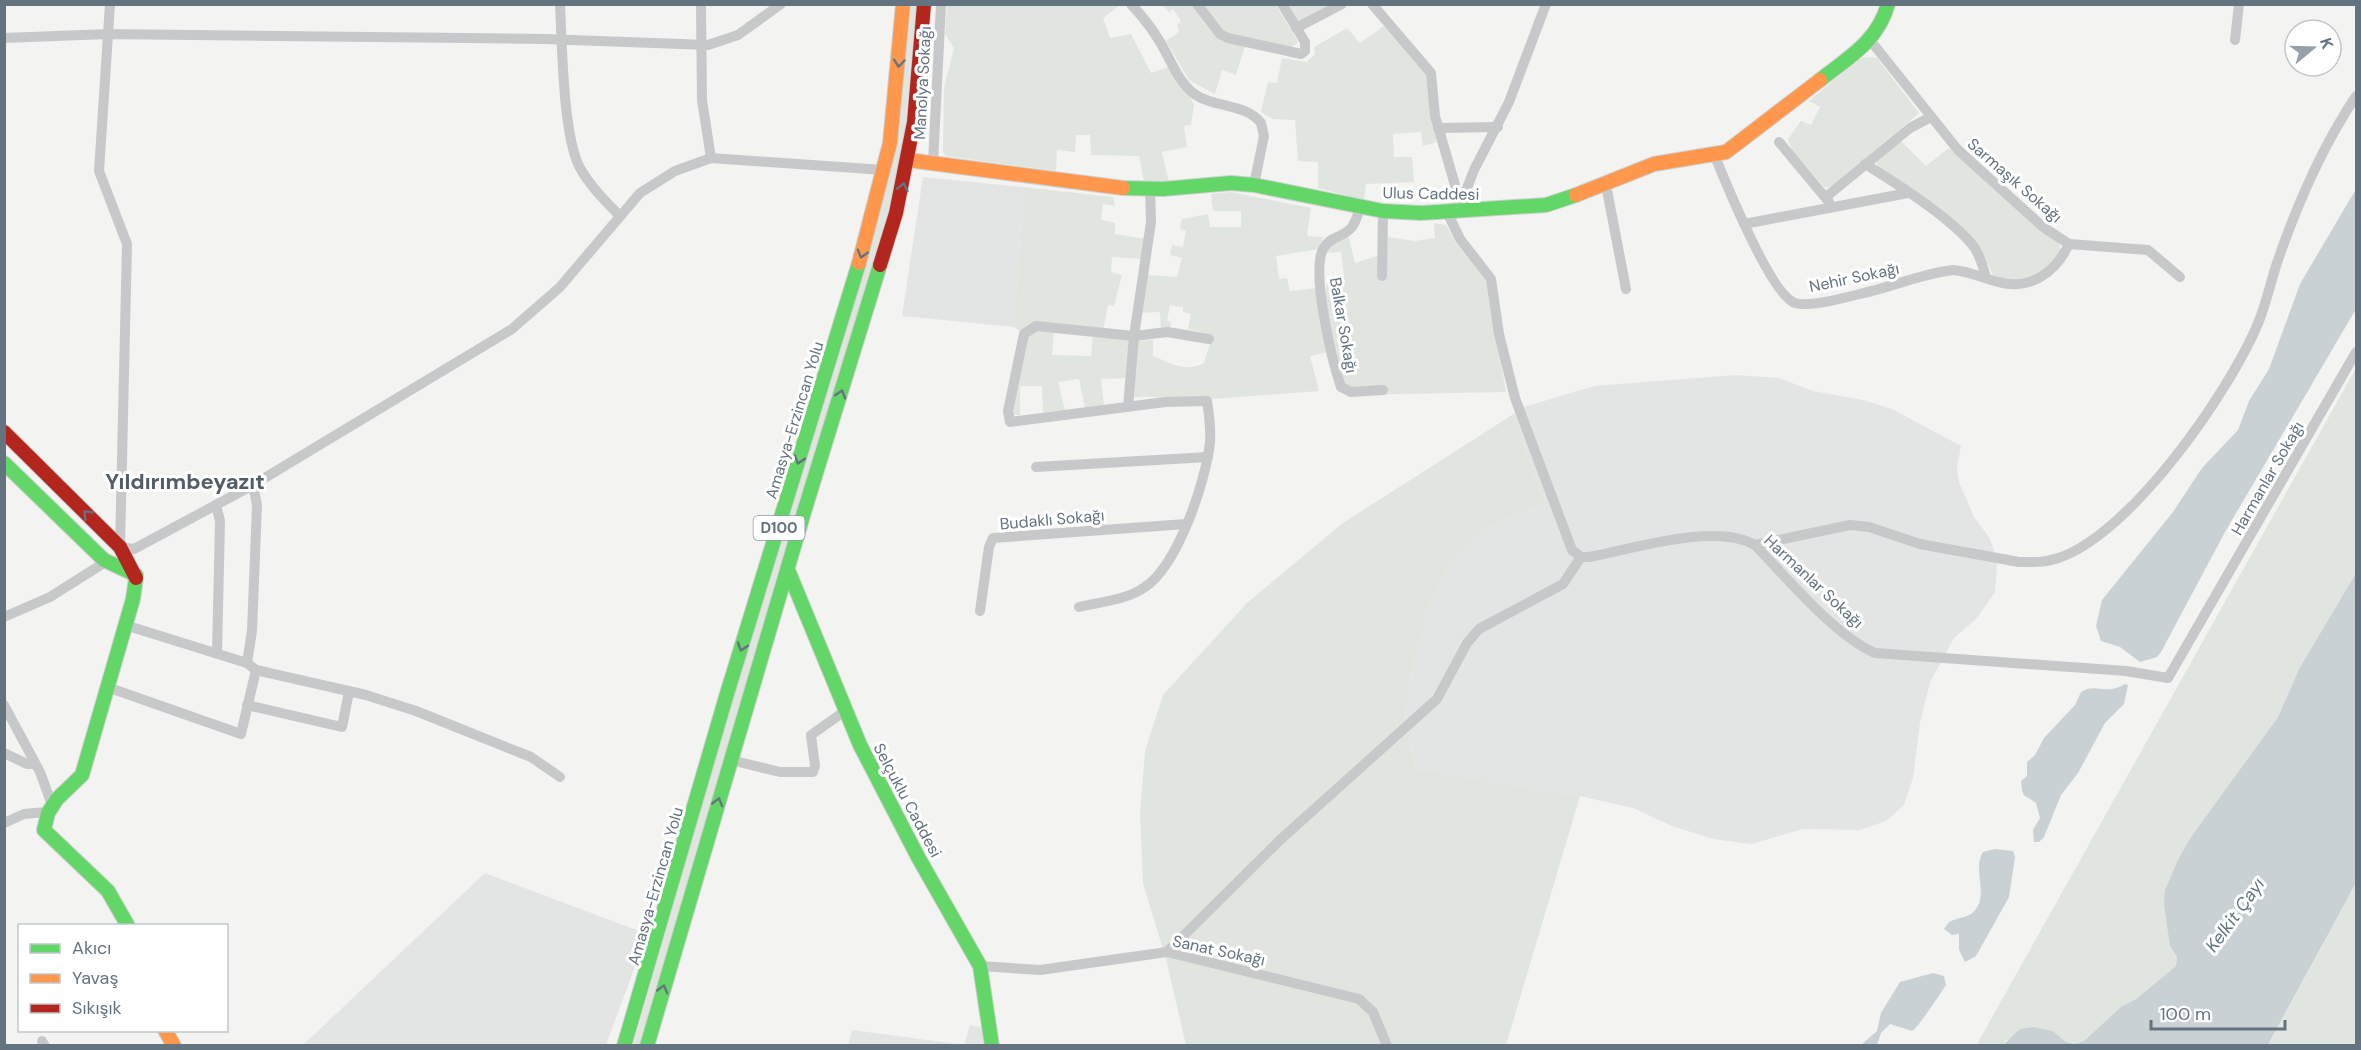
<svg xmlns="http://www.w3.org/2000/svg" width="2361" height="1050" font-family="'DM Sans',sans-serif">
<rect width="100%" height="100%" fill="#f3f3f1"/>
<!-- built -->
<g fill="#e3e5e4">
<path d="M923,177L1023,187L1014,327L902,316Z"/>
<path d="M1736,375L1779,378L1813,391L1863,400L1892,409L1961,446L1957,469L1959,482L1974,517L1989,537L1994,549L1997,566L1995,592L1977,618L1954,638L1930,682L1920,723L1913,778L1904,805L1886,821L1860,830L1803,829L1751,844L1713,839L1672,826L1633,808L1580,796L1416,768L1405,715L1414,663L1430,604L1453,558L1487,527L1545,503L1512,415L1524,407L1594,386Z"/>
<path d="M485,873L647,934L606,1045L302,1046Z"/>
<path d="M970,1025L986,1028V1045L848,1046L852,1030L964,1045Z"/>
</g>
<!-- green -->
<g fill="#e1e5df">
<path d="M910,5H916L903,147L888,211L640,1045L633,1046L732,701L844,340Z"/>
<path d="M947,5H1120L1103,18L1110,38L1131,34L1151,73L1169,67L1194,104L1191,125L1184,126L1187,147L1162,152L1169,182L1144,181L1139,156L1091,155L1090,135H1076L1075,152L1057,150L1056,171L946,156L943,152L944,88L954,48L945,34Z"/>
<path d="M1162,5H1192L1214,31L1245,46L1236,75L1222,70L1215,94L1189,80L1166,41L1179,32L1177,25L1181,21L1173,9L1169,12Z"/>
<path d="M1202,5H1276L1298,42L1290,49L1226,34Z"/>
<path d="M1286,5H1332L1297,23Z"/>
<path d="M1384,26L1428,73L1430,114L1437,142L1423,146L1421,132L1393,134L1394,157H1412L1414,182L1366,184L1364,200L1318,188V162L1298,161L1295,120L1273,119L1261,112L1268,82L1277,83L1282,58L1307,62L1315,54L1314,47L1347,28L1360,43Z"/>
<path d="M1871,57L1877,58L1919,113L1834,185L1825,188L1792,150L1788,139L1801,121L1811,125L1820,107L1809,101L1861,58Z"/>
<path d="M1901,141L1926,166L1949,148L2059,243L2061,252L2059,257L2030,281L1994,278L1985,258L1877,165V161Z"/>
<path d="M1023,187L1113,197L1115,206L1103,204L1101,220L1115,223V234L1145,239L1142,259L1112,257L1111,272L1122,275L1114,306L1108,305L1103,330L1020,331L1014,327Z"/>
<path d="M1231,192L1311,208L1307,236L1323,237L1319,249L1276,256L1279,279L1287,278L1290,291L1318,288L1328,352L1310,356L1319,391L1213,399L1209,397H1134L1137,341L1153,340V356C1170,363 1186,373 1204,363L1210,343L1209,334L1188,329L1191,314L1183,312V307L1170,305L1167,321L1171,322L1170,329H1161L1160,312L1140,313L1147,275L1177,277L1182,258L1170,255L1172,245L1183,247L1186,231L1180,229L1182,219L1208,214L1210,227H1241V211H1213L1211,194Z"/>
<path d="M1434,223L1446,225L1456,243L1487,282L1506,392L1349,395C1341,372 1315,296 1330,278L1344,276L1341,252L1325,253L1328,247L1348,235L1355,263L1387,253V237L1415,241L1435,238Z"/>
<path d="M1033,331L1054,332L1052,355L1091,356L1093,336L1129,340L1126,378L1101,379L1104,407L1085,408L1079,379L1058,382L1065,410L1043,412L1042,386H1020V415H1010L1026,338Z"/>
<path d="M2356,368V573L2299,669L2278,717L2191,837L2170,946L2177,957L2176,966L2136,999L2122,1006L2084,1041L2074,1044L2066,1042L2053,1031L2006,1040L2003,1045L1976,1046Z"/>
<path d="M1512,415L1545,503L1487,527L1453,558L1430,604L1414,663L1405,715L1416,768L1580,796L1506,1045H1186L1166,959L1143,883L1140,814L1145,751L1163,695L1247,603L1343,523Z"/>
<path d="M2356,883V1045L2268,1046L2353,889Z"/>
</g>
<!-- water -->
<g fill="#c9d1d4">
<path d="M2356,189V309L2225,532L2161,652L2157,657L2140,662L2120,647L2101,641L2096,626L2102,600L2173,512L2202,468L2238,430L2249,401L2269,369L2300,284Z"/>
<path d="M2356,573V883L2268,1045H2003L2020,1029L2033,1027L2053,1031L2066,1042L2074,1044L2084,1041L2122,1006L2136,999L2176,966L2177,957L2170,946L2164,904L2165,890L2178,860L2191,837L2278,717L2299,669Z"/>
<path d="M2125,684L2128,685L2124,704L2105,723L2078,773L2061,795L2044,837L2039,842H2034L2033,830L2040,818L2036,803C2023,793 2023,800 2021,781L2027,776V762L2035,755L2044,738L2075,705L2081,692C2095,682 2105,696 2125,684Z"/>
<path d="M1995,849L2013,851L2015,857L2009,897L1976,956L1965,962L1959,950V934L1952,935L1944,929L1949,922C1956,918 1964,918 1971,914C1992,898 1971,871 1983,852Z"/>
<path d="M1933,973L1944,976L1946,985C1940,994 1918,1028 1912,1031L1890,1024L1881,1033L1877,1045H1861L1877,1031L1881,1013L1900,982Z"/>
</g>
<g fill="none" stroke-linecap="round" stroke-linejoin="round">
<!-- fast casing -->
<g stroke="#cfcfcf" stroke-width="16">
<g id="fast">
<path d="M1820,80C1849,57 1878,41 1888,4"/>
<path d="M1123,188L1163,189L1231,183L1254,185L1383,211L1421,213L1546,205L1576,195"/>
<path d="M4,463L104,560L136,575"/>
<path d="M788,570L860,745L918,857L980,966L992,1046"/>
<path d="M128,926L108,891L44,830L48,813L57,799L82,775L133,599L136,578"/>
<path d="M624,1046L726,697L859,263"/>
<path d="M647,1046L805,509L880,265"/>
</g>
</g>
<!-- slow casing -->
<g stroke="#cfcfcf" stroke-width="16">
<g id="slow">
<path d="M908,160L1123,188"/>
<path d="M1576,195L1654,164L1726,152L1820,80"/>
<path d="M859,263L890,143L903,4"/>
<path d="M165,1030L174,1046"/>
</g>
</g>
<!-- jam casing -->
<g stroke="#cfcfcf" stroke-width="16">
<g id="jam">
<path d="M880,265L896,213L914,122L924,4"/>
<path d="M4,432L120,547L136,578"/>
</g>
</g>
<!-- street -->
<g stroke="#c7c8c9" stroke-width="10">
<path d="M110,4L99,171L127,244L120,547L134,549L253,485L512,329L560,287L640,193L675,171L711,158L884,170"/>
<path d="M560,4C562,43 563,134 579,166C589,185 605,201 620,216"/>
<path d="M701,4L702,100L711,158"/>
<path d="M1131,4C1142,16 1152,28 1160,42C1170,58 1177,80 1193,93C1212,108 1246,103 1261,123L1264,136L1254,185"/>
<path d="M1197,4L1220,34L1228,38L1301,54L1305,51V42L1282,4"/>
<path d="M1372,4L1431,73L1435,116L1455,185L1458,212"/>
<path d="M1296,28L1342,4"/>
<path d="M4,38L108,34L545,39L708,45L738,35L781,4"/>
<path d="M1870,40L1958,150L2043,227L2069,244L2148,250L2180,277"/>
<path d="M2235,40L2239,4"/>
<path d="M1438,128L1498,127"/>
<path d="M1779,142L1829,202"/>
<path d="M1714,154C1725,181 1771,295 1795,303C1812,308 1854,295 1872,291C1899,284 1926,273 1953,270C1969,271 1982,278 1998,282C2030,291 2056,272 2069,244"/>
<path d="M933,163L941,4"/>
<path d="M1865,164C1896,183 1953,219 1974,247C1981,257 1983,267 1986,278"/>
<path d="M1606,185L1626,289"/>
<path d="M1826,197L1910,128L1929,118"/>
<path d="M1361,206C1358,213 1356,222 1352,227C1343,238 1330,236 1323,249C1311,273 1332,361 1341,387L1351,392L1383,390"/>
<path d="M1459,209L1474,170L1509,102L1546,4"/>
<path d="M1447,212L1460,239L1491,279L1499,334L1515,398L1572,550L1581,557H1589C1633,549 1715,522 1755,545C1787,578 1834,635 1875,653L2126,671L2168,678L2356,352"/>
<path d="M1744,224L1908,193"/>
<path d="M1382,276L1383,211"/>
<path d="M1128,407L1134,336L1151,222L1150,189"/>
<path d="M1036,467L1208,457"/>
<path d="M216,505L220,521L217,653"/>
<path d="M1755,545L1850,525L1869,527L1920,544L2019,562C2029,562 2041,563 2051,560C2126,543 2231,390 2259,321C2267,301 2271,280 2278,260C2298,202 2322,147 2356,96"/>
<path d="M1079,607C1100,602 1127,600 1145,587C1178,565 1206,481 1210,442C1211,428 1209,414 1207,401L1165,402L1010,422L1008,411L1024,334L1036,326L1134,336L1167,332L1209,339"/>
<path d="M980,611L989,547L993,538L1186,524"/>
<path d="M4,617L50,597L107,561"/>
<path d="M125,625L247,663L256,670L366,695L416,711L531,757L560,777"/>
<path d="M247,663L252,631L257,505L253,485"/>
<path d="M107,687L241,734L256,670"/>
<path d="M4,705L40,772L52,805"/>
<path d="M247,705L342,727L349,692"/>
<path d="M4,753L27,764H35"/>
<path d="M731,760L780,772H813L815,766L811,735L845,711"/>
<path d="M4,823L24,814L46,812"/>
<path d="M1167,952L1280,840L1437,699L1467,643L1479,629L1563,584L1581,557"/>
<path d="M980,966L1040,970L1167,952L1359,999L1373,1012L1387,1046"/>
<path d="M42,1041L45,1046"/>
</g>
<!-- fast -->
<use href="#fast" stroke="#63d668" stroke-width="14"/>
<!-- slow -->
<use href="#slow" stroke="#ff974d" stroke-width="14"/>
<!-- jam -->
<use href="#jam" stroke="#b3261e" stroke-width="14"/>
</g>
<!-- one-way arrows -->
<defs><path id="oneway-chevron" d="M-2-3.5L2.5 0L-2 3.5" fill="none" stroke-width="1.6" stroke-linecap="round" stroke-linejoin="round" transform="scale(1.5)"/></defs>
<g stroke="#647380">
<use href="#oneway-chevron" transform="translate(899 63) rotate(95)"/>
<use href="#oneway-chevron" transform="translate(903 187) rotate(-77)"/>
<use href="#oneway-chevron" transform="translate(862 254) rotate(106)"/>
<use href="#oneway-chevron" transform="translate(841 394) rotate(-73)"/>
<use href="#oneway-chevron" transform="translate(799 460) rotate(107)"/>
<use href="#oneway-chevron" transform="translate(87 514) rotate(-135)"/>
<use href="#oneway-chevron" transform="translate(742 647) rotate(108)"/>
<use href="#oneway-chevron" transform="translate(718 802) rotate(-74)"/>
<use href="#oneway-chevron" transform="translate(663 989) rotate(-74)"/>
</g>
<g text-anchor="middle" stroke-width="6" stroke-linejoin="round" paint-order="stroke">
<!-- shield labels -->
<rect fill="#fff" stroke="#929da6" stroke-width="1.5" x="753.5" y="516" width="51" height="24" rx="4.5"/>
<g font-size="15" font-weight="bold" fill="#647380">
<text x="779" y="533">D100</text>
</g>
<!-- street labels -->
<g font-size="16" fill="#647380" stroke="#fff">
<text transform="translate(922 83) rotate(-87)" y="6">Manolya Sokağı</text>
<text transform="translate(2015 180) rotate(41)" y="6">Sarmaşık Sokağı</text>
<text transform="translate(1431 193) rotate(1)" y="6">Ulus Caddesi</text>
<text transform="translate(1854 277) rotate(-12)" y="6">Nehir Sokağı</text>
<text transform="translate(1344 325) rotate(80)" y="6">Balkar Sokağı</text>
<text transform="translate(794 420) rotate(-73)" y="6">Amasya-Erzincan Yolu</text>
<text transform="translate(2267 478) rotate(-60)" y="6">Harmanlar Sokağı</text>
<text transform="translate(1052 519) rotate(-5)" y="6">Budaklı Sokağı</text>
<text transform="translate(1814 581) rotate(43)" y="6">Harmanlar Sokağı</text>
<text transform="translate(908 800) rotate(62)" y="6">Selçuklu Caddesi</text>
<text transform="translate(655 886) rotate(-74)" y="6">Amasya-Erzincan Yolu</text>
<text transform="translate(1219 950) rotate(12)" y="6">Sanat Sokağı</text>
</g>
<!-- water labels -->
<g font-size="18" font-style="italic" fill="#60757e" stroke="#fff">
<text transform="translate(2235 915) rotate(-54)" y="6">Kelkit Çayı</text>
</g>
<!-- district labels -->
<g font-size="22" font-weight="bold" fill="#525d66" stroke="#fff">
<text x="185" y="489">Yıldırımbeyazıt</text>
</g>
</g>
<!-- border -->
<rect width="2361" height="1050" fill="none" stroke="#647380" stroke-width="12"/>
<!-- legend -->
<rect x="18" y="924" width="210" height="108" fill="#ffffff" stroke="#c1c7cc" stroke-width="1.5"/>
<rect x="30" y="944" width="30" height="9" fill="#63d668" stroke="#c1c7cc" stroke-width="1.5"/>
<text x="72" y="954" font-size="18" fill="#647380">Akıcı</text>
<rect x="30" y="974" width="30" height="9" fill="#ff974d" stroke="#c1c7cc" stroke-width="1.5"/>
<text x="72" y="984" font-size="18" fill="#647380">Yavaş</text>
<rect x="30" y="1004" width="30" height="9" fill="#b3261e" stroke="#c1c7cc" stroke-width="1.5"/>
<text x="72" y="1014" font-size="18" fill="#647380">Sıkışık</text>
<!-- north arrow -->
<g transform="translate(2313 48) rotate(71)"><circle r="28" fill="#ffffff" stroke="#c1c7cc" stroke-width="1.5"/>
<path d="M0-4.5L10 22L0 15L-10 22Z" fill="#96a0a8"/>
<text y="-9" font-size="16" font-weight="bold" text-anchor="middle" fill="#647380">K</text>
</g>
<!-- scale -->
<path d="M2151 1020v9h134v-9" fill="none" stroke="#647380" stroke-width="3"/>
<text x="2160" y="1020" font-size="18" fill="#647380" stroke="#ffffff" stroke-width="4.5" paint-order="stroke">100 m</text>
</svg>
